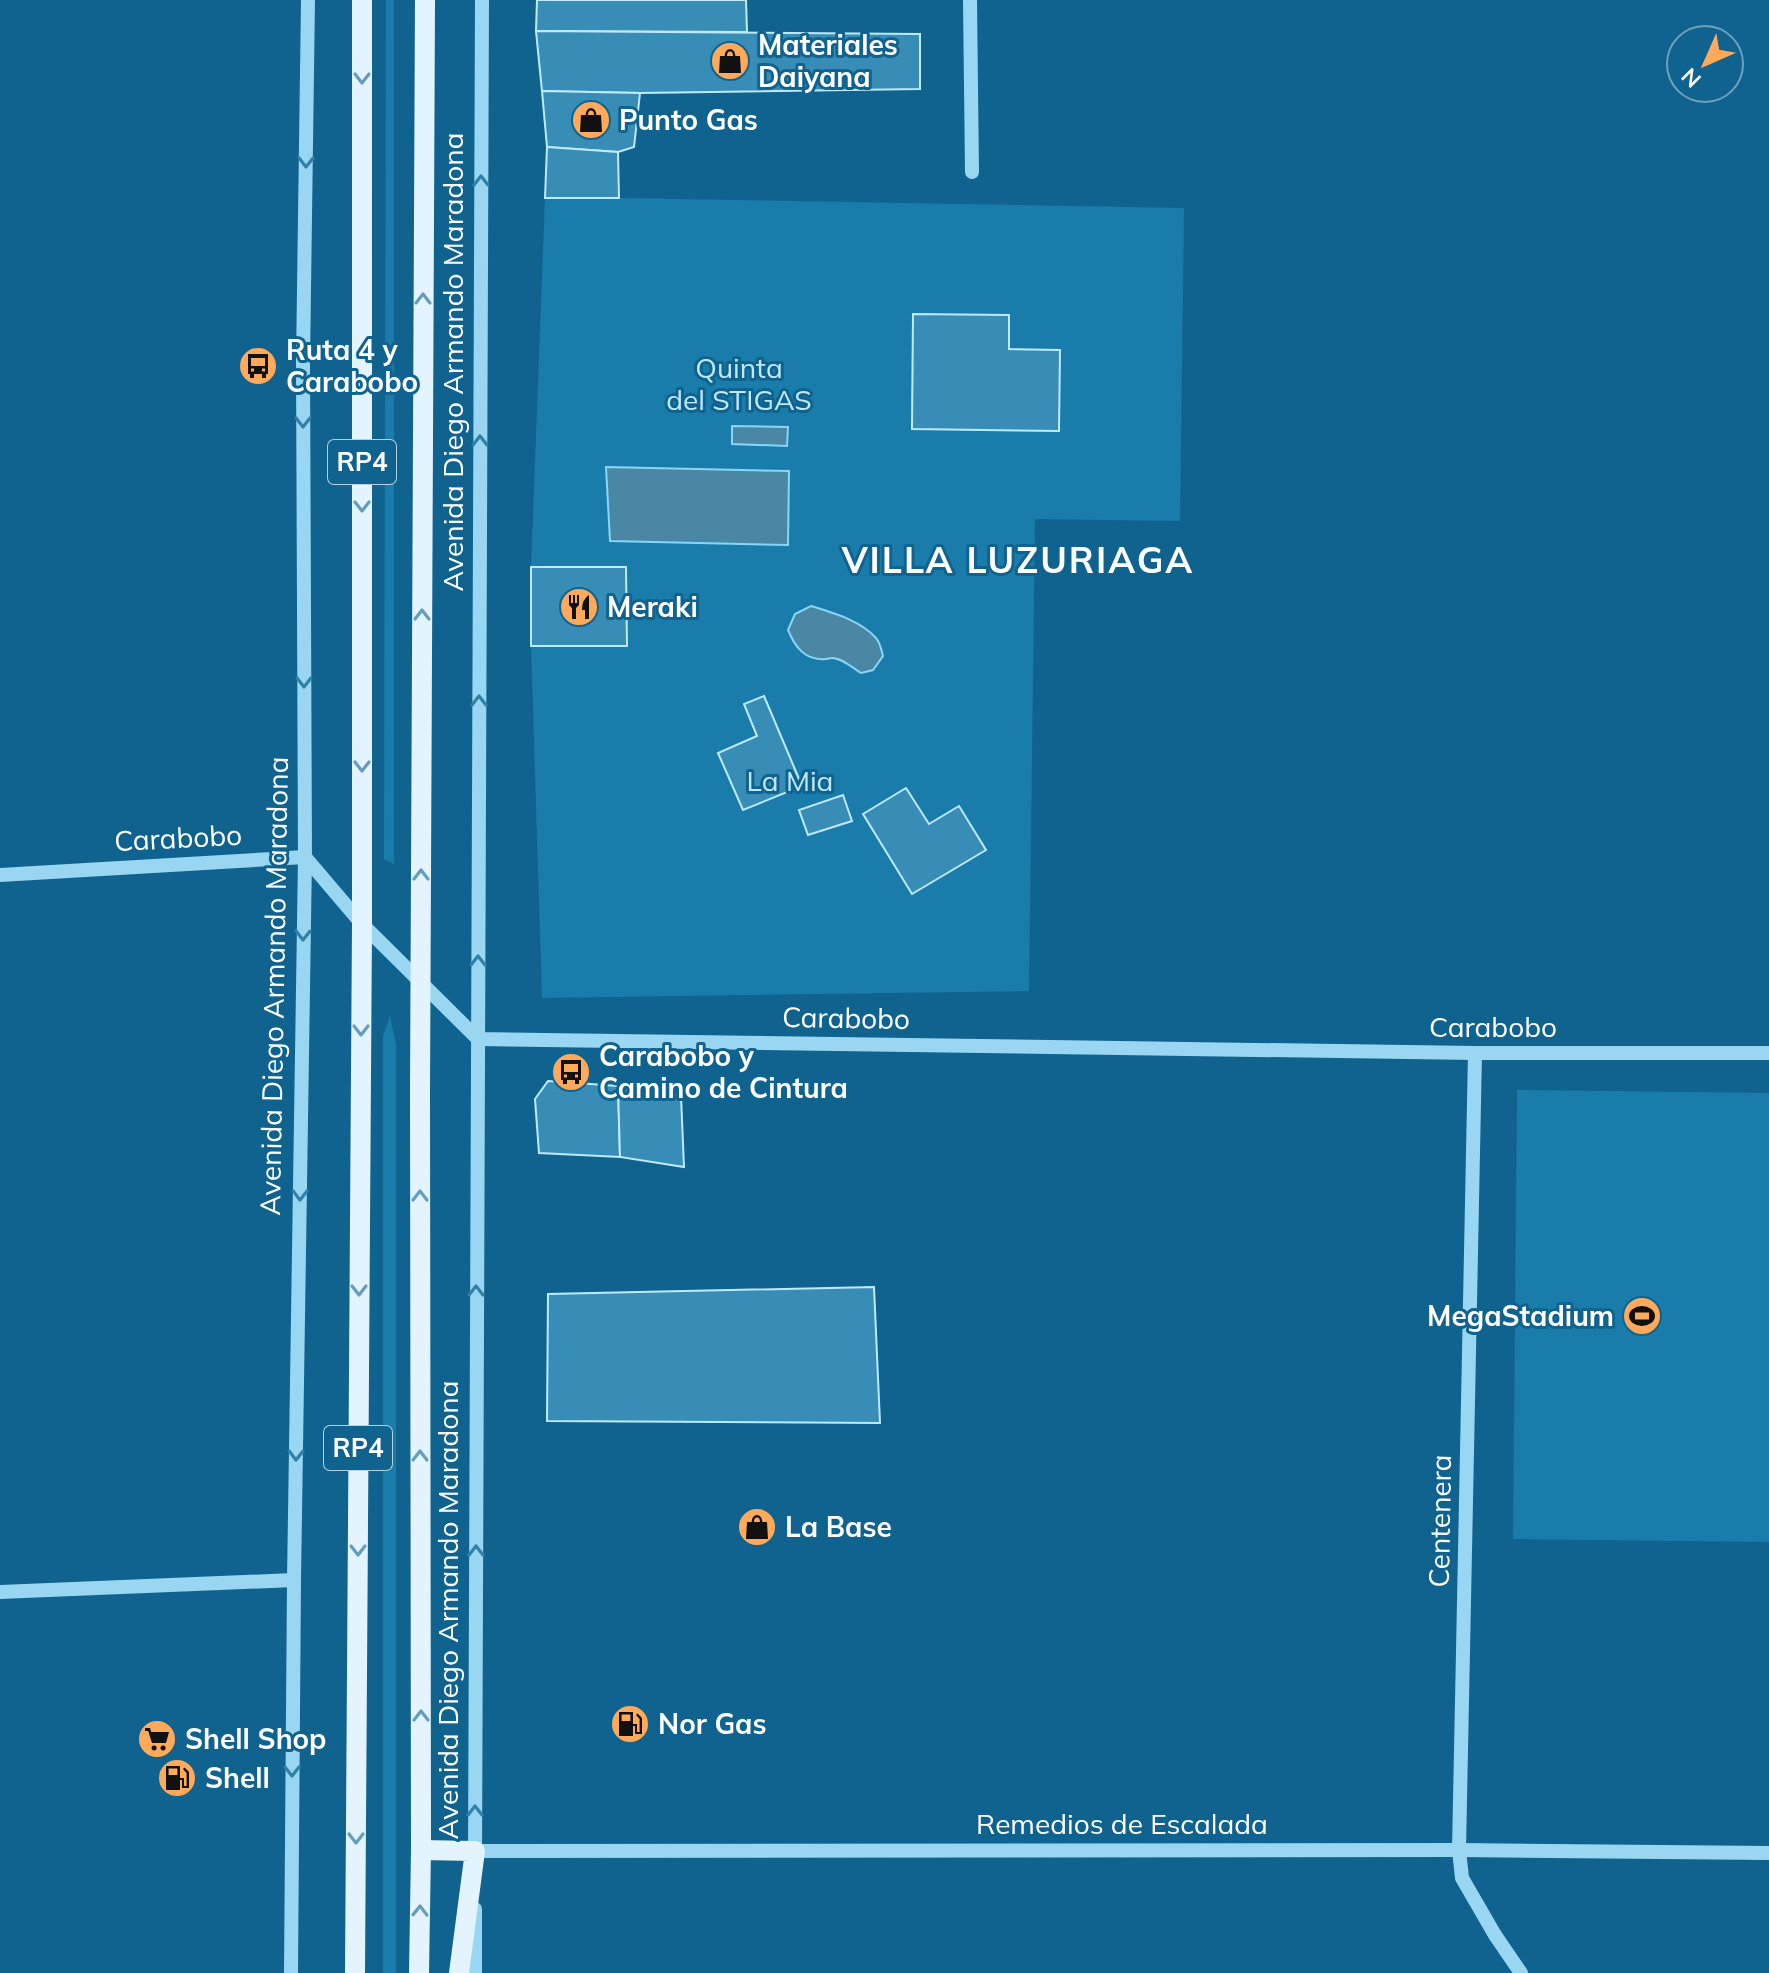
<svg xmlns="http://www.w3.org/2000/svg" width="1769" height="1973" font-family="Mulish,sans-serif">
<rect width="100%" height="100%" fill="#10638e"/>
<!-- green -->
<g fill="#1a7caa">
<path d="M386,0H394V864L384,859Z"/>
<path d="M545,198H619L1184,208L1180,521L1035,519L1029,991L542,998L531,646H626L625,567H531Z"/>
<path d="M390,1016L396,1044V1973H383V1036Z"/>
<path d="M1517,1090L1769,1093V1542L1513,1539Z"/>
</g>
<!-- water -->
<g fill="#4a87a5" stroke="#89d5f6" stroke-width="2">
<path d="M732,426L788,427L787,446L732,444Z"/>
<path d="M606,467L789,471L788,545L610,541Z"/>
<path d="M811,606C833,613 860,620 876,638C880,642 881,649 883,656L873,670L861,673C853,668 842,658 832,658C830,658 828,659 826,659C805,661 795,647 788,630L795,614Z"/>
</g>
<!-- building -->
<g fill="#388db7" stroke="#bfeafd" stroke-width="2">
<path d="M537,0H746L747,32L536,31Z"/>
<path d="M536,31L920,34V89L640,93L542,91Z"/>
<path d="M542,91L640,93L634,147L618,152L547,147Z"/>
<path d="M547,147L618,152L619,198H545Z"/>
<path d="M913,314L1009,315V349L1060,350L1059,431L912,429Z"/>
<path d="M531,567H626L627,646H531Z"/>
<path d="M764,696L802,786L743,810L718,753L757,736L744,704Z"/>
<path d="M906,788L929,824L959,806L986,850L912,894L863,814Z"/>
<path d="M843,795L852,821L808,835L799,810Z"/>
<path d="M548,1081L618,1086L620,1157L539,1153L535,1099Z"/>
<path d="M618,1086L681,1096L684,1167L620,1157Z"/>
<path d="M874,1287L880,1423L547,1421L548,1294Z"/>
</g>
<g fill="none" stroke-linecap="round" stroke-linejoin="round">
<!-- minor -->
<g stroke="#98d6f2" stroke-width="14">
<path d="M970,0L972,172"/>
<path d="M305,857L362,924L478,1039L1475,1053H1769"/>
<path d="M0,875L305,857"/>
<path d="M1475,1053L1459,1850L1462,1878L1495,1935L1521,1973"/>
<path d="M0,1592L294,1580"/>
<path d="M475,1851L1459,1850L1769,1853"/>
<path d="M475,1861L482,0"/>
<path d="M291,1973L294,1580L305,857L303,362L308,0"/>
<path d="M475,1973V1909"/>
</g>
<!-- major -->
<g stroke="#e4f4ff" stroke-width="20">
<path d="M421,1850L475,1851L459,1973"/>
<path d="M355,1973L362,924V0"/>
<path d="M419,1973L421,1850L420,1092L425,0"/>
</g>
</g>
<!-- one-way arrows -->
<defs><path id="oneway-chevron" d="M-2-3.5L2.5 0L-2 3.5" fill="none" stroke-width="1.6" stroke-linecap="round" stroke-linejoin="round" transform="scale(2)"/></defs>
<g stroke="#659dbb">
<use href="#oneway-chevron" transform="translate(362 78) rotate(90)"/>
<use href="#oneway-chevron" transform="translate(423 299) rotate(-90)"/>
<use href="#oneway-chevron" transform="translate(362 506) rotate(90)"/>
<use href="#oneway-chevron" transform="translate(422 615) rotate(-90)"/>
<use href="#oneway-chevron" transform="translate(362 766) rotate(90)"/>
<use href="#oneway-chevron" transform="translate(421 875) rotate(-90)"/>
<use href="#oneway-chevron" transform="translate(361 1030) rotate(90)"/>
<use href="#oneway-chevron" transform="translate(420 1196) rotate(-90)"/>
<use href="#oneway-chevron" transform="translate(359 1290) rotate(90)"/>
<use href="#oneway-chevron" transform="translate(420 1456) rotate(-90)"/>
<use href="#oneway-chevron" transform="translate(358 1550) rotate(90)"/>
<use href="#oneway-chevron" transform="translate(421 1716) rotate(-90)"/>
<use href="#oneway-chevron" transform="translate(356 1838) rotate(90)"/>
<use href="#oneway-chevron" transform="translate(420 1911) rotate(-89)"/>
</g>
<g stroke="#3280a7">
<use href="#oneway-chevron" transform="translate(306 162) rotate(91)"/>
<use href="#oneway-chevron" transform="translate(481 181) rotate(-90)"/>
<use href="#oneway-chevron" transform="translate(303 422) rotate(90)"/>
<use href="#oneway-chevron" transform="translate(480 441) rotate(-90)"/>
<use href="#oneway-chevron" transform="translate(304 682) rotate(90)"/>
<use href="#oneway-chevron" transform="translate(479 701) rotate(-90)"/>
<use href="#oneway-chevron" transform="translate(303 935) rotate(91)"/>
<use href="#oneway-chevron" transform="translate(478 961) rotate(-90)"/>
<use href="#oneway-chevron" transform="translate(300 1195) rotate(91)"/>
<use href="#oneway-chevron" transform="translate(476 1291) rotate(-90)"/>
<use href="#oneway-chevron" transform="translate(296 1455) rotate(91)"/>
<use href="#oneway-chevron" transform="translate(476 1551) rotate(-90)"/>
<use href="#oneway-chevron" transform="translate(292 1771) rotate(90)"/>
<use href="#oneway-chevron" transform="translate(475 1811) rotate(-90)"/>
</g>
<!-- icons -->
<defs>
<g id="shop-disc" transform="scale(2)"><circle r="9.5" fill="#ffaa5a" stroke="#10638e"/><path d="M-5-2.5h2.3a2.7 3.5 0 0 1 5.4 0H5L5.5 6h-11ZM-1.5-2.5h3a1.5 2.3 0 0 0-3 0Z" fill="#111"/></g>
<g id="bus-disc" transform="scale(2)"><circle r="9.5" fill="#ffaa5a" stroke="#10638e"/><path d="M-5-6H5V4H4V6H2V4H-2V6H-4V4H-5ZM-3.5-4V0h7V-4ZM-3.5 1.2v1.5H-2V1.2ZM2 1.2v1.5H3.5V1.2Z" fill="#111"/></g>
<g id="restaurant-disc" transform="scale(2)"><circle r="9.5" fill="#ffaa5a" stroke="#10638e"/><path d="M-5-6h1v4h1v-4h1v4h1v-4h1v5L-1.5 .5V6h-2V.5L-5-1ZM5-6V6H3V1.5H1.5Q1.5-4 5-6Z" fill="#111"/></g>
<g id="stadium-disc" transform="scale(2)"><circle r="9.5" fill="#ffaa5a" stroke="#10638e"/><path d="M0-5a6.5 5 0 1 0 0 10a6.5 5 0 1 0 0-10ZM-3.5-1.8h7v3.6h-7Z" fill="#111"/></g>
<g id="fuel-disc" transform="scale(2)"><circle r="9.5" fill="#ffaa5a" stroke="#10638e"/><path d="M-5.5-6h7V0h2V4h1.3V-2.5L3-4.5l.8-.8L6-3V5H2.5V1h-1V6h-7ZM-4.2-4.7v3.2H.2V-4.7Z" fill="#111"/></g>
<g id="supermarket-disc" transform="scale(2)"><circle r="9.5" fill="#ffaa5a" stroke="#10638e"/><path d="M-6-5.5h2.5l.6 2H6L4.5 2H-2.5L-4.4-4H-6ZM-1.5 3.2a1.3 1.3 0 1 0 .1 0ZM3 3.2a1.3 1.3 0 1 0 .1 0Z" fill="#111"/></g>
</defs>
<g fill-rule="evenodd">
<use href="#shop-disc" x="730" y="61"/>
<use href="#shop-disc" x="591" y="120"/>
<use href="#bus-disc" x="258" y="366"/>
<use href="#restaurant-disc" x="579" y="607"/>
<use href="#bus-disc" x="571" y="1072"/>
<use href="#stadium-disc" x="1642" y="1316"/>
<use href="#shop-disc" x="757" y="1527"/>
<use href="#fuel-disc" x="630" y="1724"/>
<use href="#supermarket-disc" x="157" y="1739"/>
<use href="#fuel-disc" x="177" y="1778"/>
</g>
<g text-anchor="middle" stroke-width="6" stroke-linejoin="round" paint-order="stroke">
<!-- shield labels -->
<g fill="#10638e" stroke="#b7d0dd" stroke-width="2">
<rect x="328" y="440" width="68" height="44" rx="6"/>
<rect x="324" y="1426" width="68" height="44" rx="6"/>
</g>
<g font-size="26" font-weight="bold" fill="#fff">
<text x="362" y="471">RP4</text>
<text x="358" y="1457">RP4</text>
</g>
<!-- poi labels -->
<g font-size="28" font-weight="bold" fill="#fff" stroke="#10638e" text-anchor="start">
<text x="758" y="55">Materiales<tspan x="758" dy="32">Daiyana</tspan></text>
<text x="619" y="130">Punto Gas</text>
<text x="286" y="360">Ruta 4 y<tspan x="286" dy="32">Carabobo</tspan></text>
<text x="607" y="617">Meraki</text>
<text x="599" y="1066">Carabobo y<tspan x="599" dy="32">Camino de Cintura</tspan></text>
<text x="1614" y="1326" text-anchor="end">MegaStadium</text>
<text x="785" y="1537">La Base</text>
<text x="658" y="1734">Nor Gas</text>
<text x="185" y="1749">Shell Shop</text>
<text x="205" y="1788">Shell</text>
</g>
<!-- street labels -->
<g font-size="28" fill="#fff" stroke="#10638e">
<text transform="translate(453 362) rotate(-90)" y="10">Avenida Diego Armando Maradona</text>
<text transform="translate(178 838) rotate(-3)" y="10">Carabobo</text>
<text transform="translate(274 986) rotate(-89)" y="10">Avenida Diego Armando Maradona</text>
<text transform="translate(846 1018) rotate(1)" y="10">Carabobo</text>
<text x="1493" y="1037">Carabobo</text>
<text transform="translate(1440 1521) rotate(-89)" y="10">Centenera</text>
<text transform="translate(448 1610) rotate(-90)" y="10">Avenida Diego Armando Maradona</text>
<text x="1122" y="1834">Remedios de Escalada</text>
</g>
<!-- park labels -->
<g font-size="28" fill="#bfeafd" stroke="#10638e">
<text x="739" y="378">Quinta<tspan x="739" dy="32">del STIGAS</tspan></text>
<text x="790" y="791">La Mia</text>
</g>
<!-- district labels -->
<g font-size="36" font-weight="bold" letter-spacing="2" fill="#fff" stroke="#10638e">
<text x="1018" y="573">VILLA LUZURIAGA</text>
</g>
</g>
<!-- north arrow -->
<g transform="translate(1705 64) rotate(225)"><circle r="38" fill="#10638e" stroke="#70a1bb" stroke-width="2"/>
<path d="M0-6L14 30L0 20L-14 30Z" fill="#ffaa5a"/>
<text y="-12" font-size="22" font-weight="bold" text-anchor="middle" fill="#ffffff">N</text>
</g>
</svg>
